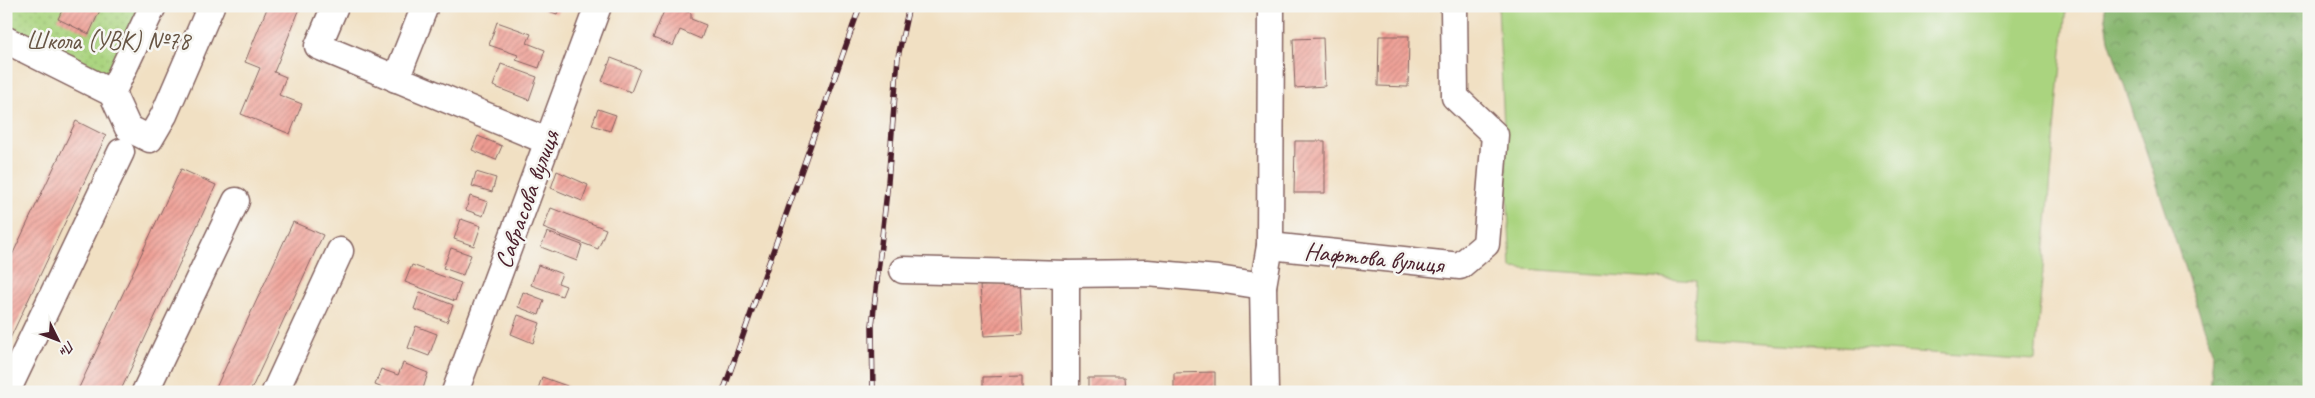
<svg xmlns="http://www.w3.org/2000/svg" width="2315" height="398" font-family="Caveat,sans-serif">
<defs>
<pattern id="forest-crowns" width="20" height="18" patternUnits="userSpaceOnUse" patternTransform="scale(1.25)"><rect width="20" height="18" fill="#87b66e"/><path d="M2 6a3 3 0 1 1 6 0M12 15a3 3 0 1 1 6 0" fill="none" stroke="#70935b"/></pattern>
<pattern id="park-dots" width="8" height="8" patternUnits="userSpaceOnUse" patternTransform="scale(1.25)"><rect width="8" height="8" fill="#aad47f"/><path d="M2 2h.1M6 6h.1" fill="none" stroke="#94b66e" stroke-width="1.8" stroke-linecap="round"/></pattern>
<pattern id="building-hatch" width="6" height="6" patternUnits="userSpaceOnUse" patternTransform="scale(1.25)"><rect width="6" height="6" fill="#ef9d93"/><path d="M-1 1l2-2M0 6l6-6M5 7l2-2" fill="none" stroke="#c47f78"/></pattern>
</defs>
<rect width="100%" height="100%" fill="#f6f6f2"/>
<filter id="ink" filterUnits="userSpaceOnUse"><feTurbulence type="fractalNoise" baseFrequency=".02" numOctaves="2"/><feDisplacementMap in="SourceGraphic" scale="10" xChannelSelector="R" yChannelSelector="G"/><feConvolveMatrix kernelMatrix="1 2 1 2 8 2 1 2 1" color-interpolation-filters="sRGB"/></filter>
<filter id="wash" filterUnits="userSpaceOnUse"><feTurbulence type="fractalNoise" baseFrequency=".0096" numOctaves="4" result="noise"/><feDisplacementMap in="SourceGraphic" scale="20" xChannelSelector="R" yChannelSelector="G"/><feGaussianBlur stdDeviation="1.12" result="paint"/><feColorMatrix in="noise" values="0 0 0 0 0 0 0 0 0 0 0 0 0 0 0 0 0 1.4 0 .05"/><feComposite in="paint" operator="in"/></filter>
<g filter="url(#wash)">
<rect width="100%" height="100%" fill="#f1e0c3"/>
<!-- grass -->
<path fill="#aad47f" stroke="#7a7a55" d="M1498,6H2066L2035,360L1692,337L1696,281L1511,268Z"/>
<!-- forest -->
<path fill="url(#forest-crowns)" stroke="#686a4c" d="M2104,6H2309V392H2210L2213,354L2109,40Z"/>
<!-- park -->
<path fill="url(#park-dots)" stroke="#7a7a55" d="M6,6H163L124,87L6,30Z"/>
<g id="blocks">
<!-- building -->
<g fill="url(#building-hatch)">
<path d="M64,6H102L89,34L58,19Z"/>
<path d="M268,6H301L274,72L286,77L279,95L302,104L290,134L241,114L260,68L245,62Z"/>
<path d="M535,6H560L557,14Z"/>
<path d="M666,6H674L691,13V19L706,25L701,39L680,30L673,46L653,38Z"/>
<path d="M497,22L531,34L527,43L545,50L539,68L516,60L518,55L489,45Z"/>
<path d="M1379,36H1409L1408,87L1378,86Z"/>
<path d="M1323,38L1325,86L1295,88L1293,39Z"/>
<path d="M611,58L640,69L631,92L602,81Z"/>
<path d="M501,64L537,77L529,100L493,86Z"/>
<path d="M598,109L616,115L610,131L592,125Z"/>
<path d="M76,121L106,136L6,347V268Z"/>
<path d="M478,136L502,146L496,160L472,150Z"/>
<path d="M1295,141H1325V193H1294Z"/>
<path d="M181,169L216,185L120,392H77Z"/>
<path d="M557,171L588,185L582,201L551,188Z"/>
<path d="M476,172L496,178L492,192L472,186Z"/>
<path d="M470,196L488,202L483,216L466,210Z"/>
<path d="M551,208L606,229L598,249L543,228Z"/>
<path d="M461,219L481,226L474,246L454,239Z"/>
<path d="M293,222L323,235L250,392H214Z"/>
<path d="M547,232L582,245L577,261L541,247Z"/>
<path d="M451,248L471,255L463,275L443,268Z"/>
<path d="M412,265L461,283L455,301L405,282Z"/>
<path d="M538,265L562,274L558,283L566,286L562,296L531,285Z"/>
<path d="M1020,283L1023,334L984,336L980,286Z"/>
<path d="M420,292L453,305L447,322L414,309Z"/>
<path d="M523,292L544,300L539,315L518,307Z"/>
<path d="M518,315L540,323L533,343L511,334Z"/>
<path d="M416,326L437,334L429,356L408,348Z"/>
<path d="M403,363L428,373L422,392H393L375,385L381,369L398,375Z"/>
<path d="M1215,372V392H1174V373Z"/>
<path d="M1022,376V392H983V377Z"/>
<path d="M542,377L567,386L564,392H537Z"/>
<path d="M1088,378H1125L1126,392H1088Z"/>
</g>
</g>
</g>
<g filter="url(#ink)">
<use href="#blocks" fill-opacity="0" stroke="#846360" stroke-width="1"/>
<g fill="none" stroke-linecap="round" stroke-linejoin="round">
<!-- minor casing -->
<g stroke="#846360" stroke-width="29">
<g id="minor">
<path d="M335,6L318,46L547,141"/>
<path d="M6,40L112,93L153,6"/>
<path d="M396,79L425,6"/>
<path d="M112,93L128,128L150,139L164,115L211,6"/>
<path d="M1270,246L1460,266L1486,244L1495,135L1455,97L1454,6"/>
<path d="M903,270L1066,274L1147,273L1218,279L1263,286"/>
<path d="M1066,274V392"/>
<path d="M8,389L121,152"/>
<path d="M145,392L236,201"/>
<path d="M275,392L340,251"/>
<path d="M455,392L598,6"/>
<path d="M1265,392L1263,286L1270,246L1271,6"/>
</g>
</g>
<!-- minor -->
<use href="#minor" stroke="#fff" stroke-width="26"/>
<!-- rail casing -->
<g stroke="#4a1f2b" stroke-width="5.5">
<g id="rail">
<path d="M723,392L860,6"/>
<path d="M873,392L872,326L888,182L898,57L909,6"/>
</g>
</g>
<!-- rail -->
<use href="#rail" stroke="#f6f6f2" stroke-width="4" stroke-dasharray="11" stroke-linecap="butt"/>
</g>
</g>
<g text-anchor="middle" stroke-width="5" stroke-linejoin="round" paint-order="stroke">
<!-- park labels -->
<g font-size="25" fill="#675544" stroke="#f6f6f2">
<text x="108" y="49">Школа (УВК) №78</text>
</g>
<!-- street labels -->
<g font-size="25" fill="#4a1f2b" stroke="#f6f6f2">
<text transform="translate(526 199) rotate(-70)" y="9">Саврасова вулиця</text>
<text transform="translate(1374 257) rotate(6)" y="9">Нафтова вулиця</text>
</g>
</g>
<!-- margin -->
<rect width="2315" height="398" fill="none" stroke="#f6f6f2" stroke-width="25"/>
<!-- north arrow -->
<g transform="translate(58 340) rotate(132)" stroke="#f6f6f2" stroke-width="4" paint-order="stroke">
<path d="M0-4L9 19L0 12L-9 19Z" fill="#4a1f2b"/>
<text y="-8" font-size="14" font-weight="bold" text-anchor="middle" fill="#4a1f2b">Пн</text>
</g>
</svg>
